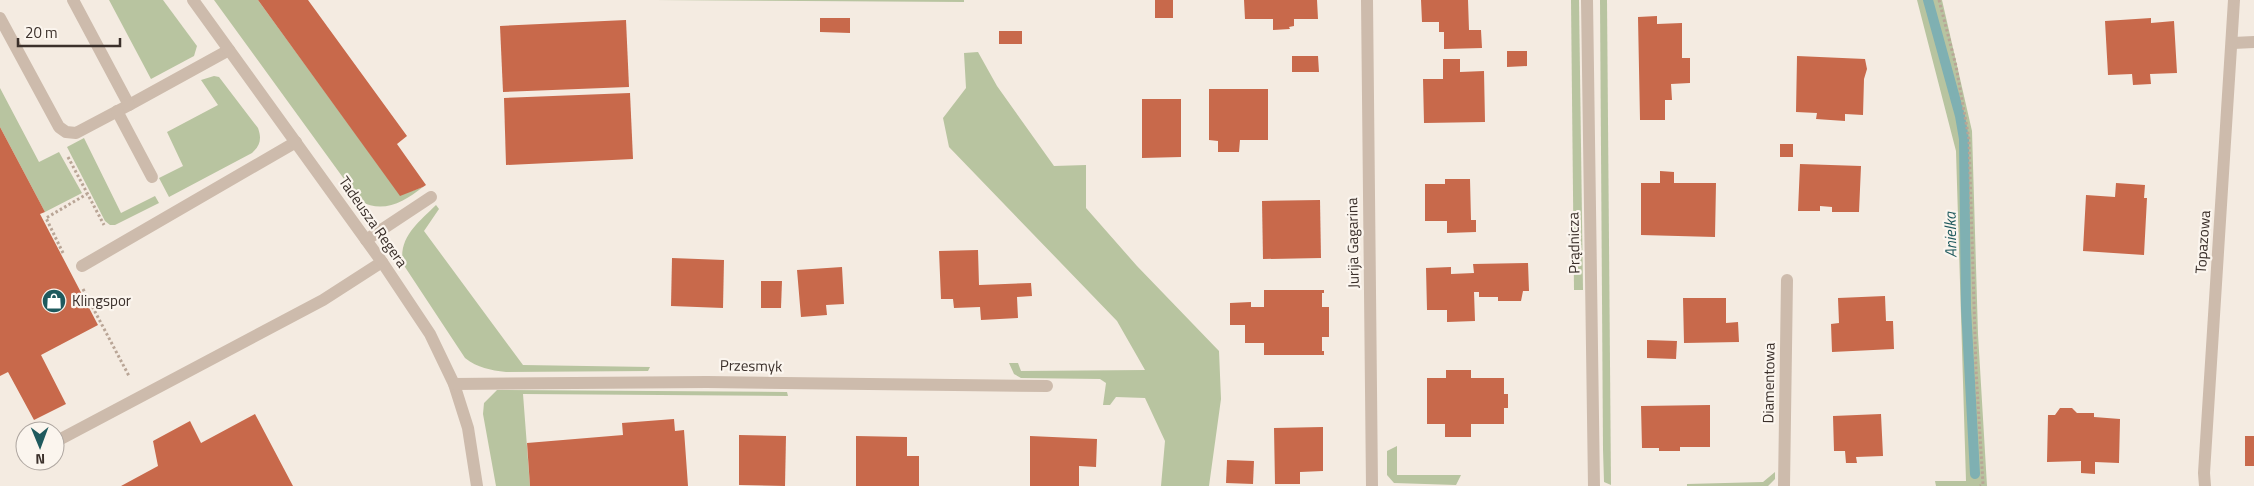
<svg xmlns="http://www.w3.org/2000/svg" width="2254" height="486" font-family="'Titillium Web',sans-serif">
<rect width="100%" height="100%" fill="#f4ebe1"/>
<!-- green -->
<g fill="#b8c4a0">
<path d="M109,0H163L197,46L194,56L151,79Z"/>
<path d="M214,0H258L400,195L423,187C404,202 383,214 360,201Z"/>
<path d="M655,0H964V2Z"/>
<path d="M1571,0H1579L1583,290H1574Z"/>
<path d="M1600,0H1607L1611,485L1604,482L1603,449Z"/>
<path d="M1917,0H1942L1972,131L1978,334L1987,486H1936L1935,481H1966L1956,151Z"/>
<path d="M978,52L997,86L1054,166L1086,165V208L1137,266L1219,351L1221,399L1209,486H1161L1165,441L1145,398L1116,397L1110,405H1103L1106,383L1100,379L1021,378L1014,374L1009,363H1018L1021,371L1145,370L1117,321L949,147L943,118L966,88L964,53Z"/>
<path d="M214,76L219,77L258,128C262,139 260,146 252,153L169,197L159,178L183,166L167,132L218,105L201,80Z"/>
<path d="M0,88L39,162L59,152L82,193L45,212L0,127Z"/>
<path d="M84,138L121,213L155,196L159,203L115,225H110L105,221L67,147Z"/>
<path d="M436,205L439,209L424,231L523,365L650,367L648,371L506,372C490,370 478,368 465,358L403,264C398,237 419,222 436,205Z"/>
<path d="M497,390L787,392L788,396L523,394L530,486H496L483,414L484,403Z"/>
<path d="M1397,446V475H1461L1456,485L1394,483L1387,475V451Z"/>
<path d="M1775,472V479L1768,486H1687V484L1763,482Z"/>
</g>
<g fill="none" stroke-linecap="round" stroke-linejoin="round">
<!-- stream -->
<path stroke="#7fb0b2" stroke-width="10" d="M1928,0L1960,116L1964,139L1966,308L1975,474"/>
</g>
<!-- building -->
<g fill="#c8694b">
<path d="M258,0H308L407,136L397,144L426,185L423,187L400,196Z"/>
<rect x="1155" y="0" width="18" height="18"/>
<path d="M1244,0H1317L1318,19H1294V26L1289,27L1290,29L1273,30V19H1245Z"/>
<path d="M1421,0H1468L1469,30H1481L1482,48L1444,49V32H1439V22H1422Z"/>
<path d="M1657,16V24L1682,23V58H1690V83L1671,84L1672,100H1665V120H1640L1638,17Z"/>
<path d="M820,18H850V33L820,32Z"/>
<path d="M2151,18V23L2174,21L2177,73L2150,74L2151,84L2133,85L2132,74L2108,75L2105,21Z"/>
<path d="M626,20L629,87L503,92L500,26Z"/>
<rect x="999" y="31" width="23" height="13"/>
<path d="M1507,51H1527V66L1507,67Z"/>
<path d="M1292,56H1318L1319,72H1292Z"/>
<path d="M1797,56L1865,59L1867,69L1864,79L1863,115L1845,114V121L1816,119L1817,113L1796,112Z"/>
<path d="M1443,59H1460V72L1484,71L1485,122L1424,123L1423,79H1443Z"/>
<path d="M1209,89H1268V140H1240L1239,152H1218V141L1209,140Z"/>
<path d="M630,93L633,159L506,165L504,98Z"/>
<path d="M1142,99H1181V157L1142,158Z"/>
<path d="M0,127L45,212L40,214L98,325L41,355L66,404L34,420L8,372L0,376Z"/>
<rect x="1780" y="144" width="13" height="13"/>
<path d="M1800,164L1861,166L1859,212H1832V207L1820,206V211H1798Z"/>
<path d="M1660,171L1674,172V183H1716L1715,237L1641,235V183H1660Z"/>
<path d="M1445,179H1470L1471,220H1476V232L1447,233V221H1425V184H1445Z"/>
<path d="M2116,183L2145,185L2144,198H2147L2144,255L2083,251L2086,195L2115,197Z"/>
<path d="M1320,200L1321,258L1263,259L1262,201Z"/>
<path d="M978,250L979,285L1031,283L1032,296L1017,297L1018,318L981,320L980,307L954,308L953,299H941L939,251Z"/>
<path d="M672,258L724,260L723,308L671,306Z"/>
<path d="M1528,263L1529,291H1523L1521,301H1498V297H1479V292H1474L1475,321L1447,322V310H1427L1426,268L1451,267V274L1474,273L1473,264Z"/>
<path d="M842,267L844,304L826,305L827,315L801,317L797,270Z"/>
<path d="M761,281H782L781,308H761Z"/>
<path d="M1264,290H1324V293H1322V307H1329V337H1322V351H1324V355H1264V343H1245V325H1230V303L1251,302V307H1264Z"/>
<path d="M1885,296L1886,321H1893L1894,349L1832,352L1831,324L1839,323L1838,298Z"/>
<path d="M1683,298H1726V323L1738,322L1739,342L1684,343Z"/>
<path d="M1647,340L1677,341L1676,359L1647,358Z"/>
<path d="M1446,370H1471V378H1504V394H1508V408H1504V424H1471V437H1445V424H1427V378H1446Z"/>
<path d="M1710,405V447H1680V451H1659V448H1642L1641,406Z"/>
<path d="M2060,408H2072L2077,413H2094V417L2120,419L2119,463L2095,462V474L2081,473V461L2047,462L2048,415H2055Z"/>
<path d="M255,414L293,486H121L158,466L153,441L190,421L201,443Z"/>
<path d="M1881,414L1883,456L1856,457L1857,463H1846L1845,451H1834L1833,416Z"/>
<path d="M674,419L675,431L684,430L688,486H530L527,443L623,435L622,423Z"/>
<path d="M1323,427V471L1300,472V484H1275L1274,428Z"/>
<path d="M739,435L786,436L785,486L739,485Z"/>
<path d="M856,436L907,437V456H919V486H856Z"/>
<path d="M1030,436L1097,439L1096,467L1079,466V486H1030Z"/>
<rect x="2245" y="436" width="9" height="30"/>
<path d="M1227,460L1254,461L1253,484L1226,483Z"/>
</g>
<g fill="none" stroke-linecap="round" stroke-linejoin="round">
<!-- path -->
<g stroke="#b9a596" stroke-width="3" stroke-dasharray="2.5 2.5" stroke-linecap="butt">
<path d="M1939,0L1956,66L1969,139L1976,370L1983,484L1980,486"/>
<path d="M68,157L104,225"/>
<path d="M63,253L46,218L87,194"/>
<path d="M83,289L129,376"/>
</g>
<!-- lane -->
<g stroke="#cdbbac" stroke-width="12">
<path d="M73,0L129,105L229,50"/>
<path d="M0,18L59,127L66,132L76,133L129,105"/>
<path d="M117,111L152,177"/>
<path d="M366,240L431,197"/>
<path d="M82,266L296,142"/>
<path d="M55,442L323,300L382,262"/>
</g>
<!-- street -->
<g stroke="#cdbbac" stroke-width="12">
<path d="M193,0L382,262L430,334L454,384L468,428L477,486"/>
<path d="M1367,0L1372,486"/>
<path d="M1587,0L1594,486"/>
<path d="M2233,43L2254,42"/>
<path d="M454,384L707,382L1047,386"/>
<path d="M1784,486L1787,280"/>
<path d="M2205,486L2204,473L2234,0"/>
</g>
</g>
<!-- icons -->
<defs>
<g id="shop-disc" transform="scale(1.25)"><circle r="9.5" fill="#1f5a5e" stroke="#fbf5ee"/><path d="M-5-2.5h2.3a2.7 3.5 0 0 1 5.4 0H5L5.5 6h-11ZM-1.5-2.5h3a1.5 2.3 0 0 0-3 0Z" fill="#fff"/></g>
</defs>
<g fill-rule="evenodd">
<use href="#shop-disc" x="54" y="301"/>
</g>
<g text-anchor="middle" stroke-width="4.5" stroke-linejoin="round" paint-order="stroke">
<!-- street labels -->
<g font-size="15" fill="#3b302b" stroke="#fbf5ee">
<text transform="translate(373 222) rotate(55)" y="5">Tadeusza Regera</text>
<text transform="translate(2203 242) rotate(-86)" y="5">Topazowa</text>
<text transform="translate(1353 243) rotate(-91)" y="5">Jurija Gagarina</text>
<text transform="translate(1574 243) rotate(-91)" y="5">Prądnicza</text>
<text transform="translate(751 366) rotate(1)" y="5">Przesmyk</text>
<text transform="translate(1769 383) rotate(-89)" y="5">Diamentowa</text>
</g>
<!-- poi labels -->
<g font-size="15" fill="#3b302b" stroke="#fbf5ee" text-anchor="start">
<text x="72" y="306">Klingspor</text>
</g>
<!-- water labels -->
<g font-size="16" font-style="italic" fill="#1f5a5e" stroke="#fbf5ee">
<text transform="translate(1950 235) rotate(-91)" y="6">Anielka</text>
</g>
</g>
<!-- north arrow -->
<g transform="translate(40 446) rotate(179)"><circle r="24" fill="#fbf5ee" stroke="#aea6a0"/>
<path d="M0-4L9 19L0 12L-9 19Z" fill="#1f5a5e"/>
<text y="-8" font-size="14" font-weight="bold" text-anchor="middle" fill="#3b302b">N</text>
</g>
<!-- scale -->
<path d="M18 38v8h102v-8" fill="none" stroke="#3b302b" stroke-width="2.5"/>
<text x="25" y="38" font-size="15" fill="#3b302b" stroke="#fbf5ee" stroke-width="4" paint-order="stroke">20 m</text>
</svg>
